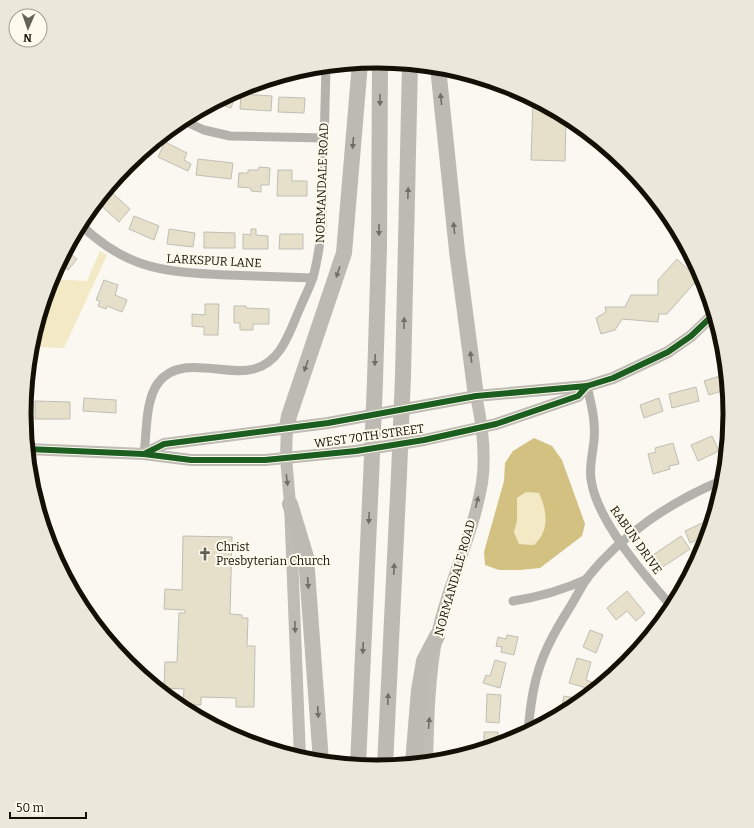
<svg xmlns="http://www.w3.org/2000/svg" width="754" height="828" font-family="Bitter,serif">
<rect width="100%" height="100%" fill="#faf8f0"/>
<!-- green -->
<g fill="#f3e9c5">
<path d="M100,251L107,255L64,348L31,347L51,279L87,281Z"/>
<path d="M526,492L539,493C547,511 550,531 534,545L519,544L514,532L517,521V498Z"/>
</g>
<!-- water -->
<path fill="#d3c181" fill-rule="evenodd" d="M534,438L552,446L562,460L585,524L582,536L540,568L520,570H499L485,565L484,552L504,481L505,463L513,451ZM526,492L539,493C547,511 550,531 534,545L519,544L514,532L517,521V498Z"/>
<!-- building -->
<g fill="#e6e0cb" stroke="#c0beb4">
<path d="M232,93L236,94L231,108L215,102Z"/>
<path d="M241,94L272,96L271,111L240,109Z"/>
<path d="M279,97L305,98L304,113L278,112Z"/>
<path d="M533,99L566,117L565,161L531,160Z"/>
<path d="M165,142L187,153L184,160L191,164L188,171L158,157Z"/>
<path d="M198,159L233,163L231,179L196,175Z"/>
<path d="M259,167L270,168L269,185H261V192L251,191V188L238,187L239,173H248V170H258Z"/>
<path d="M278,170H292V181H307V196H277Z"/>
<path d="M108,189L130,209L119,222L97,202Z"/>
<path d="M134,216L159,226L154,240L129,229Z"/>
<path d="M169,229L195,233L193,247L167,244Z"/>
<path d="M251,229H256V235L268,236V249H243V234L251,235Z"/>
<path d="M204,232L235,233V248H204Z"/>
<path d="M280,234H303V249H279Z"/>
<path d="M67,251L77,259L68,270L59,263Z"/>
<path d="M677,259L698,279L667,314H659L658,322L622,319L615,330L601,334L596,318L606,312L605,307H625L631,295H658V280Z"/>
<path d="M104,280L118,285L115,295L127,300L122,312L107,306L106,309L98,306L100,301L96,300Z"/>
<path d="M205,304H219L218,335H204V327L192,326V314L205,315Z"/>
<path d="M234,306H246V308L269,309V324H253V330H240V323H234Z"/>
<path d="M726,374L728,389L709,395L704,381Z"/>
<path d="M696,387L699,401L672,408L669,394Z"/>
<path d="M84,398L116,400V413L83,411Z"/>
<path d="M659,398L663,411L644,418L640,405Z"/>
<path d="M35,401L70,402V419H35Z"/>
<path d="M712,436L719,451L698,461L691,445Z"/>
<path d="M673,443L679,464L669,466L670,469L653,474L648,454L656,452L655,448Z"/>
<path d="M709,520L711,524L705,544L702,538L690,543L685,531Z"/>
<path d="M183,536L232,537L230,614L242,615V618H248L247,646H255L254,707H236V698L201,697V705H183L184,689L164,688L165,662H177L179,613H185V610L164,609L165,589L182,590Z"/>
<path d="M681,536L690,549L661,568L653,555Z"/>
<path d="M627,591L645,613L636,621L627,611L616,620L607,608Z"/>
<path d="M590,630L603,635L596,653L583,647Z"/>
<path d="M507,635L518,637L514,655L501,652L502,647L496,646L498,637L506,639Z"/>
<path d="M577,658L591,662L586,680L592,682L590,689L569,683Z"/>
<path d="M495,660L506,663L500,688L483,683L486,675L490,676Z"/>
<path d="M487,694L501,695L499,723L486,722Z"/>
<path d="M564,696L581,699L580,702L573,708L560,715Z"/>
<path d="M484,732H498V745L484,748Z"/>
</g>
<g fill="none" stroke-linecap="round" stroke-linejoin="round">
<!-- street -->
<g stroke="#b4b2ad" stroke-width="9">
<path d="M182,120L204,130L230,136L324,138"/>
<path d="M80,224C127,270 165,272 228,275C256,276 285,277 313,278"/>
<path d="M587,386C591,404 596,421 594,440C593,453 589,466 591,479C596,520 645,576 672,607"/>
<path d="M144,454C147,432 145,401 158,383C181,353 224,377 254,369C282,362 290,330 300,308C304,298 310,287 313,277C318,260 320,243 322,226L326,66"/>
<path d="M513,601C539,597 563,590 587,579"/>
<path d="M528,731C530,711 532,691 538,672C544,651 555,631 567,612C574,601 580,589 587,578C622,534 672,501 723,480"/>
</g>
<!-- secondary -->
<g stroke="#bebcb4" stroke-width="12">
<path d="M287,427L286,457L290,504L300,758"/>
<path d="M27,449L144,454L191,460H265L356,451L424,440L496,424L578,396L587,386"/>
<path d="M144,454L164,444L328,423L476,396L587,386L613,378L668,352L691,336L714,314"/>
<path d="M427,762C428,721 429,676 437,635C448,583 473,536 482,483C486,455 482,423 476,396"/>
</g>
<!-- highway -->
<g stroke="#bcbab3" stroke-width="16">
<path d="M438,67L457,251L476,396"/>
<path d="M403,376L410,64"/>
<path d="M375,381L379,247L380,61"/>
<path d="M287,427L289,416L344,253L360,63"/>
<path d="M290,504L306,557L321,762"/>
<path d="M413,763L419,690L424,661L437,636"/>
<path d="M358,765L371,479"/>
<path d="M385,766L399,474"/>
</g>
<!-- highway-bridge -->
<g stroke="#bcbab3" stroke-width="16">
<path d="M399,474L403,376"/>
<path d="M371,479L375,381"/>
</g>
<!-- cycleway casing -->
<g stroke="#fefaec" stroke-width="8">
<g id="cycleway">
<path d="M27,449L144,454L191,460H265L356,451L424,440L496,424L578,396L587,386"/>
<path d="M144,454L164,444L328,423L476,396L587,386L613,378L668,352L691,336L714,314"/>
</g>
</g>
<!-- cycleway -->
<use href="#cycleway" stroke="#1b5e20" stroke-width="6"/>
</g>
<!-- one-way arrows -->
<defs><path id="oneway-solid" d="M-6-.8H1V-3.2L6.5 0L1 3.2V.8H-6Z"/></defs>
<g fill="#706e65">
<use href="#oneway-solid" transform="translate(441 99) rotate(-96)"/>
<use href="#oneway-solid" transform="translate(380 100) rotate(90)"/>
<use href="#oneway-solid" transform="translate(353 143) rotate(95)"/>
<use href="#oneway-solid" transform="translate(408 193) rotate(-88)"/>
<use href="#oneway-solid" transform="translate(454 228) rotate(-96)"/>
<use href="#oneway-solid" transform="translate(379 230) rotate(90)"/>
<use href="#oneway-solid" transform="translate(338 272) rotate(108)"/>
<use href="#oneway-solid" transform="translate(404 323) rotate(-88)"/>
<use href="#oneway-solid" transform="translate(471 357) rotate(-97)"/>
<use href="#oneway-solid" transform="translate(375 360) rotate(92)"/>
<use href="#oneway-solid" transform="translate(306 366) rotate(109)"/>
<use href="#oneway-solid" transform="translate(369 518) rotate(92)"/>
<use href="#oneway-solid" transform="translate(394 569) rotate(-87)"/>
<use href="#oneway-solid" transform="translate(308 583) rotate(86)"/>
<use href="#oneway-solid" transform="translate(363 648) rotate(93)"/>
<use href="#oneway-solid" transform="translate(388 699) rotate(-87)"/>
<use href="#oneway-solid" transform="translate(318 712) rotate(86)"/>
</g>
<g fill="#726f65">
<use href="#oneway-solid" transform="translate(287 480) rotate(83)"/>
<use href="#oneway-solid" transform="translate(477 502) rotate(-76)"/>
<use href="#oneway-solid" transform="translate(295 627) rotate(88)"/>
<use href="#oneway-solid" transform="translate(429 723) rotate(-85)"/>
</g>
<!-- icons -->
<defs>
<g id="church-bare" transform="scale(1.08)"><path d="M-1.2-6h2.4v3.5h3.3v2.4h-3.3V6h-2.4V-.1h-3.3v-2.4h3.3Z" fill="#646157" stroke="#fefaec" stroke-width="2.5" paint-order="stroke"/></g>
</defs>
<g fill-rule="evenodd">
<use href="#church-bare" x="205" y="554"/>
</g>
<g text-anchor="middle" stroke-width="4" stroke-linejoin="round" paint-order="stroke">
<!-- street labels -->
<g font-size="12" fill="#141005" stroke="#fefaec">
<text transform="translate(322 183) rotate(-88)" y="4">NORMANDALE ROAD</text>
<text transform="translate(214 261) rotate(3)" y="4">LARKSPUR LANE</text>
<text transform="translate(369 436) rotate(-8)" y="4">WEST 70TH STREET</text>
<text transform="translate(636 540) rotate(55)" y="4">RABUN DRIVE</text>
<text transform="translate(455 578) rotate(-74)" y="4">NORMANDALE ROAD</text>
</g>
<!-- poi labels -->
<g font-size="12" fill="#141005" stroke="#fefaec" text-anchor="start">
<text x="216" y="551">Christ<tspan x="216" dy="14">Presbyterian Church</tspan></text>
</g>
</g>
<!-- crop -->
<path d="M0 0H754V828H0ZM31 414a346 346 0 1 1 692 0a346 346 0 1 1-692 0Z" fill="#ebe7da" fill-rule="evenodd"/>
<path fill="none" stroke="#141005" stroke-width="5" d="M31 414a346 346 0 1 1 692 0a346 346 0 1 1-692 0Z"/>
<!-- north arrow -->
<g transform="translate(28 28) rotate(182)"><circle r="19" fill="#fefaec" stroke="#a09c90"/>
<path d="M0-3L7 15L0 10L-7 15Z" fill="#646157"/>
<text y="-6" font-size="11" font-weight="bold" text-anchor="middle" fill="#141005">N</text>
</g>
<!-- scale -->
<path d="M10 812v6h76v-6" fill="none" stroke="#141005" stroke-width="2"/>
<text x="16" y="812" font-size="12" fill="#141005" stroke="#fefaec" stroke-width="3" paint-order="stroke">50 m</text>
</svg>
